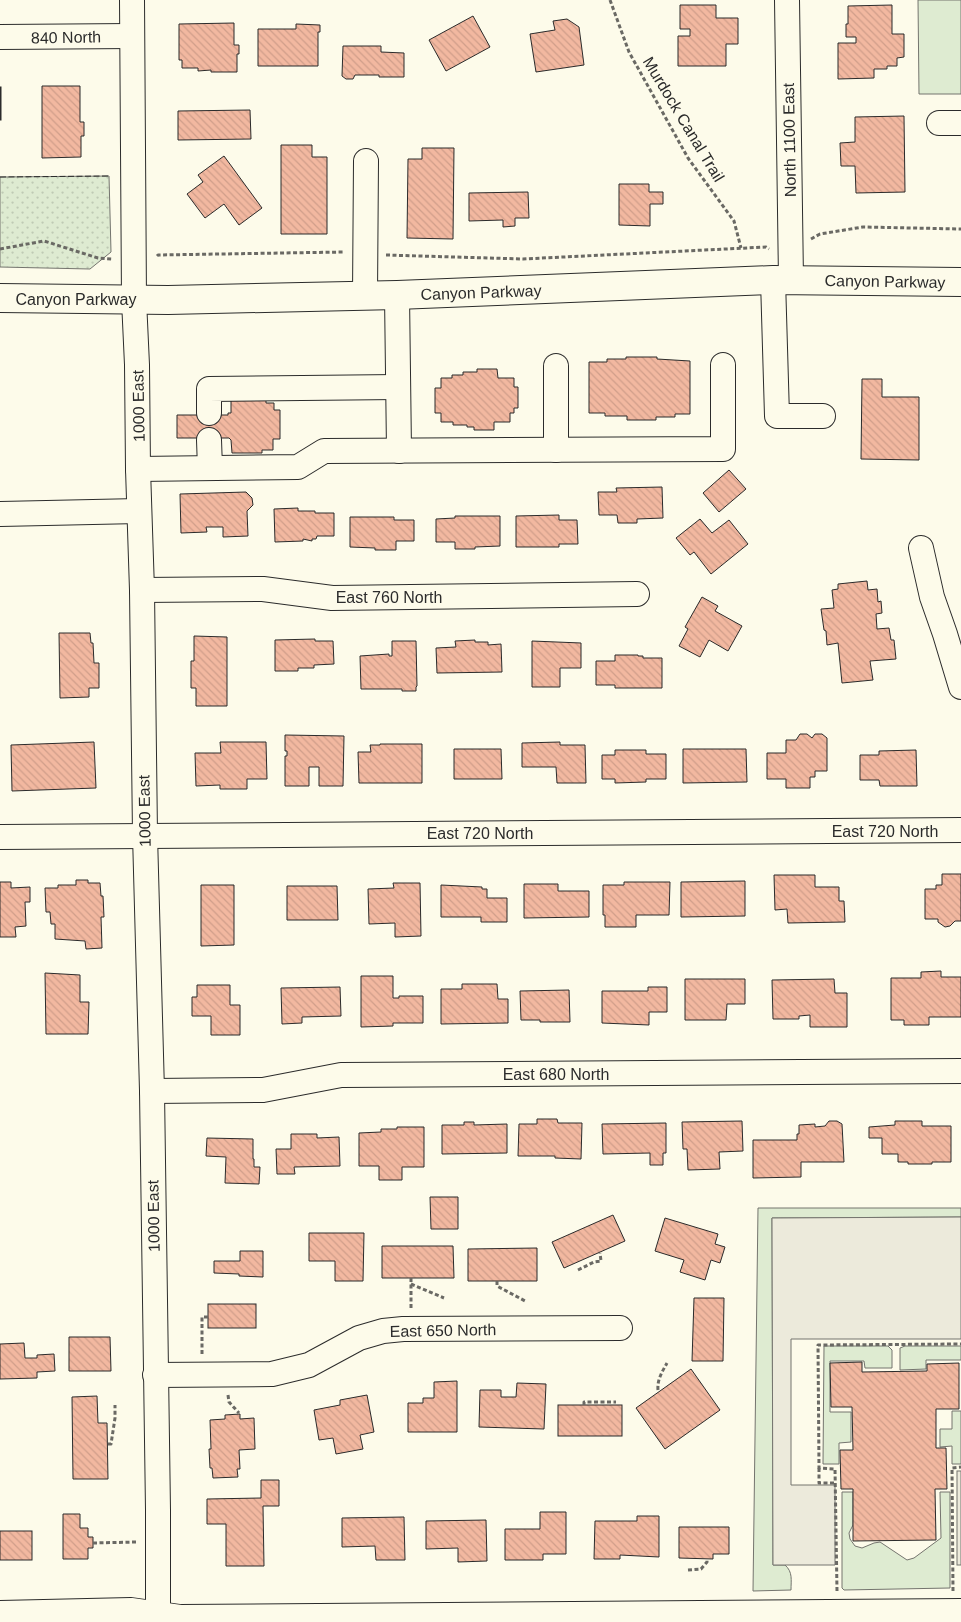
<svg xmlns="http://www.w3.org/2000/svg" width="961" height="1622" font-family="Helvetica,sans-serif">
<defs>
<pattern id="park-dots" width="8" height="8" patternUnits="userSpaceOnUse" patternTransform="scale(1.25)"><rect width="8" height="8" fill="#deebd1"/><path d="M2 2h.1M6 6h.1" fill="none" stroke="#bfcab4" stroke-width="1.8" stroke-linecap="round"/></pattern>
<pattern id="building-back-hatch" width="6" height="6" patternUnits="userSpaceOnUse" patternTransform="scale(1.25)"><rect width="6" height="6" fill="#f2b8a0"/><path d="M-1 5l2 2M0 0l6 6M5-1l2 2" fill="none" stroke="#d09e8a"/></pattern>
</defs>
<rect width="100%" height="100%" fill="#fdfbea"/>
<!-- grass -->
<g fill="#deebd1" stroke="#74746e">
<path d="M918,0H961V94H919Z"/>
<path d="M758,1208H961V1217L772,1218L773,1565H785C793,1572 791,1580 791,1590L753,1591Z"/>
<path d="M824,1346H888L892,1350V1368H865L864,1361H830V1412H851V1442L839,1443V1464H823Z"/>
<path d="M905,1346H961V1360H926V1369L900,1370V1348Z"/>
<path d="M952,1411H961V1464H952V1446L940,1447V1429H952Z"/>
<path d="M842,1492H853V1525L849,1533L850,1539L855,1546L862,1548L874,1543L880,1542L907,1560L914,1558L941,1538L940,1492H950V1588L844,1590L842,1588Z"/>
</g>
<!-- park -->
<path fill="url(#park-dots)" stroke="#74746e" d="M109,176L111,252L90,269L0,267V177Z"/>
<!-- parking -->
<g fill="#eceadb" stroke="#74746e">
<path d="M961,1217V1339H791V1485H835V1565H773L772,1218Z"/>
<rect x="957" y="1471" width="4" height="94"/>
</g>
<!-- building -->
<g fill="url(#building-back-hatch)" stroke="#2b2b2b">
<path d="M680,5H716V18H738V44H726V66H678V36H690V29H680Z"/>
<path d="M892,5V34H904V57L897,58V66H887V69H874V78L838,79V43H856V37H846V24H848V6Z"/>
<path d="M473,16L490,47L446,71L429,40Z"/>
<path d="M567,19L579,27L584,65L536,72L530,34L555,30L553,21Z"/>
<path d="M234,23V45H239V54H237V72H211V70L198,71V68H182V60H179V24Z"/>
<path d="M296,24L320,25V32H318V66H258V29H296Z"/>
<path d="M343,46H381V52L404,53V77H379V75H355L353,79H346L342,76Z"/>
<path d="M42,86H80V122H84V136H81V157L42,158Z"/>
<rect x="0" y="87" width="1" height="33"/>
<path d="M250,110L251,139L178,140V111Z"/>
<path d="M904,116L905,192L856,193L855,166H841L840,143L855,142V117Z"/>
<path d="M281,145H312V157H327V234H281Z"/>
<path d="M422,148H454L453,239L407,238L408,159H422Z"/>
<path d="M224,156L262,208L239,225L224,204L205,218L187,194L203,182L198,175Z"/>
<path d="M619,184H649V192H663V204H650V226L619,225Z"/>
<path d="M528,192L529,218H515V226L503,227V220L469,221V193Z"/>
<path d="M626,357H657V359L690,361V414H675V417H656V420H627V416H605V413H589V362H607V359H626Z"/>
<path d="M477,369H497L498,378H514V387H518V408H514V413H510V422H494V430H474V427H467V425H453V422H441V413H435V388H441V378H452V375H463V372H477Z"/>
<path d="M862,379H882V397H919V460L861,459Z"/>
<path d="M231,400H266V403H274V410H280V439H273V450H262V453H232L231,440L229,438H177V415H228V413H231Z"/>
<path d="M729,470L746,489L719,512L703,493Z"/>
<path d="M662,487L663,518L637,519V523H618L617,515H599L598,492H617L616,488Z"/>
<path d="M246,492L252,498L253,505L247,511L248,536L223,537V527H206L207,532L181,533L180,494Z"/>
<path d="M298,508V511H315V513H334V536H317L316,539H312V541L303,539V541L275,542L274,509Z"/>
<path d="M559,515V520H577L578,544H559V547H516V516Z"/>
<path d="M455,516H500V546L475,547V549H455V542H436V519L455,518Z"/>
<path d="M350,517H394V520H414V541H396V550H375V548L350,547Z"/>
<path d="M700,519L712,533L729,520L748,544L711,574L694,552L690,555L676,538Z"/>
<path d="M867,581L868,590L877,589L878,602L881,601L882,613L876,614L877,629L889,628L891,640H894L896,659L870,661L873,680L842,683L838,643L827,645L826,631L824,630L821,609L834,608L832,590L838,589V584Z"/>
<path d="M702,597L718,606L715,611L742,626L728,651L709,640L700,657L679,646L688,629L685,627Z"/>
<path d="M59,633H90L91,643H93L94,663H99V688H89V697L60,698Z"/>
<path d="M194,636L227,637V706H196V688H191V661H194Z"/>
<path d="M315,639V641H333L334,664L314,665V668H298V671H275V640Z"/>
<path d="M475,640V642H488V645L501,644L502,672L437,673L436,648L456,647L455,641Z"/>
<path d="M392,641H416L417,686L416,687V691H402V689H361L360,656L389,654V656H392Z"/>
<path d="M532,641L581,643V668H560V687H532Z"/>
<path d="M615,655H638V656H643V658H662V688H615V685H596V661H615Z"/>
<path d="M800,734H807L812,738L815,734H822L827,738V771H815V777H810V788H786V779H767V753H786V740H796Z"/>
<path d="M285,735L344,736L343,786H319V767H309V786H285V756H287V751H285Z"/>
<path d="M94,742L96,788L12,791L11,745Z"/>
<path d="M220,742H266L267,779H247V789H220V785L196,786L195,753H221Z"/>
<path d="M560,742V745H585L586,783H557L556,767H522V743Z"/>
<path d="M380,744H422V783H359L358,752H371L370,745H380Z"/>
<path d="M454,749H501L502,779H454Z"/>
<path d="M683,749H746L747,782L683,783Z"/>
<path d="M615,750H646V754H666V779H646V782L615,783V779H602V755H615Z"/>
<path d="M916,750L917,786H880L879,780H860V755H879V751Z"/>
<path d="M942,874H961V921H955L950,926L945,927L938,922V919H925V889H936V885H942Z"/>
<path d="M774,875H815V887H839V901H844L845,922L788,923L787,909L775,910Z"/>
<path d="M76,880H88V883H100L101,896H103L104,917H101L102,948L86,949L85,941L55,939V924H51L50,912H46L45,888H58V885H76Z"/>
<path d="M745,881V916L681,917V882Z"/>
<path d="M0,882H11V888L30,887V902H25L26,926L15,927L16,937H0Z"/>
<path d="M624,882H670L669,915H636V927H605V915H603V885H624Z"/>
<path d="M393,883H420L421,936L395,937V923L369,924L368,889L394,888Z"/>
<path d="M524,884H558V891H589V917L524,918Z"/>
<path d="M201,885H234V945L201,946Z"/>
<path d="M441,885L482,887V889H487V898H507V922H481V917H441Z"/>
<path d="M287,886H337L338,920H287Z"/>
<path d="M941,971V977H961V1017H929V1025H904V1020H891V978H921V972Z"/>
<path d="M45,973L80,975V1002H89L88,1034H46Z"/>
<path d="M361,976H393V998H399V996H423V1023H393V1026L361,1027Z"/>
<path d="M685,979H745V1004H727L726,1020H685Z"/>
<path d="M834,979L835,993H847V1027H810V1015L799,1016V1019H773L772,980Z"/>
<path d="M462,984H497L498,999H508V1023L441,1024V989H462Z"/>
<path d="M197,985H230V1005H240V1035H211V1016H192V997H197Z"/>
<path d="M340,987L341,1016L302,1017V1023L282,1024L281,988Z"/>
<path d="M648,987H667V1012H649V1025L602,1023V991H648Z"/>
<path d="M569,990L570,1022H540V1020H521L520,991Z"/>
<path d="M537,1119H557L558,1123H582L581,1159L555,1158V1156H518L519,1124H537Z"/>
<path d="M742,1121L743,1151L719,1152L720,1169L688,1170L687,1149H683L682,1122Z"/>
<path d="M829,1121H837L842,1124L844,1162H801V1177L753,1178V1140H797V1134H799V1125L815,1124V1127L825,1126Z"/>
<path d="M895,1121H922V1126H951V1162H932V1164H908V1162H898V1154H882V1138H869V1127L895,1125Z"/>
<path d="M464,1122H474V1125L507,1124V1153L442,1154V1125H464Z"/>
<path d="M666,1123V1153H663V1165H650V1153L603,1154L602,1124Z"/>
<path d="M397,1127H424V1167H402V1180H379V1166H359V1133L381,1132V1129H397Z"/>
<path d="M291,1134H317V1138L339,1137L340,1166L294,1167L295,1174H277L276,1149H291Z"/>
<path d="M207,1138L253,1139V1159H254V1167H260L259,1184L225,1183L226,1157L206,1156Z"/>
<path d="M430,1197H458V1229H431Z"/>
<path d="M613,1215L625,1241L564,1268L552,1242Z"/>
<path d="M665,1218L718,1234L715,1244L725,1247L720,1263L711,1260L705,1280L680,1272L684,1260L655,1251Z"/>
<path d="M309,1233H364L363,1281H335V1261H309Z"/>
<path d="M382,1246H453L454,1278H382Z"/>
<path d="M537,1248V1281H468V1249Z"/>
<path d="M240,1251H263V1277L239,1276V1274L214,1273V1261H240Z"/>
<path d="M694,1298H724L723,1361H692Z"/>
<rect x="208" y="1304" width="48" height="24"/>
<path d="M69,1337H110L111,1371H69Z"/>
<path d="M24,1343L25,1358H37V1355L54,1354L55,1371L37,1372V1378L0,1379V1344Z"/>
<path d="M862,1362V1372L927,1371V1364L959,1363V1409H936V1448H946L947,1489H935L936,1540L853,1541V1489H841L840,1450H853L852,1407H831L830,1363Z"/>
<path d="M691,1369L720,1410L665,1449L636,1408Z"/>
<path d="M457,1381V1432H408V1403H423V1398H434V1382Z"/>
<path d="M517,1383L546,1384L544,1429L479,1427L480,1390H501V1397H516Z"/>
<path d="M367,1395L374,1432L360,1435L363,1449L336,1454L333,1438L319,1440L314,1410L340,1405V1400Z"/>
<path d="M97,1396L98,1423H107L108,1479H73L72,1397Z"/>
<rect x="558" y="1405" width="64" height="31"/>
<path d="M240,1414V1419L254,1418L255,1449L239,1450L240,1469H237L238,1477L213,1478L212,1468H210L209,1449H211L210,1420L225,1419V1415Z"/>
<path d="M261,1480H279V1506H263L264,1566H226V1524H207V1499L261,1498Z"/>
<path d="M540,1512H566V1554H543V1560H505V1529H540Z"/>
<path d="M63,1514H80V1528H88V1537H93V1548H88V1559H63Z"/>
<path d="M637,1516H659V1557L620,1555V1559H594L595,1521H637Z"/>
<path d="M404,1517L405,1560H376L375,1546L342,1547V1518Z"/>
<path d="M486,1520L487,1561L458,1562V1548L426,1549V1521Z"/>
<path d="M679,1527H729V1554H713V1559L679,1558Z"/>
<rect x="0" y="1531" width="32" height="29"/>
</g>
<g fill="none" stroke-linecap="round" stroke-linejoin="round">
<!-- minor casing -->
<g stroke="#2b2b2b" stroke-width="26">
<g id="minor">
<path d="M132,0L134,300L137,365L138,469L142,590L145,835L152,1091L158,1510V1622"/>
<path d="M787,0L791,280"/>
<path d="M0,37L132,36"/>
<path d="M939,123H961"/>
<path d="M773,280L777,416H823"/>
<path d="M365,295L366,161"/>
<path d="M397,295L399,451"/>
<path d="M556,366V450"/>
<path d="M209,413V389L398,387"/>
<path d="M209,440L210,468"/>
<path d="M138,469L298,467L324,451L723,449V365"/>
<path d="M0,514L139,511"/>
<path d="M921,548L932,597L945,634L961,687"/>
<path d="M142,590L263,589L332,598L637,594"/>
<path d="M0,837L961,830"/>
<path d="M152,1091L263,1090L341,1075L961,1071"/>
<path d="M155,1375L272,1374L309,1365L359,1338L383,1331L403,1329L620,1328"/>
<path d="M0,1613L131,1610L180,1617L961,1611"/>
</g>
</g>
<!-- highway casing -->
<g stroke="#2b2b2b" stroke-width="30">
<path id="highway" d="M0,298L168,300L397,295L773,280L961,282"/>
</g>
<!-- path -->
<g stroke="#6a6964" stroke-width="3" stroke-dasharray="4 2.5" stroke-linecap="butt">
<path d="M610,0L629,52L688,158L734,221L741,248"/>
<path d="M811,239L820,234L863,227L961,229"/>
<path d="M0,249L44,241L98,258L112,259"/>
<path d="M386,255L523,259L766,247L769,249"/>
<path d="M157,256L158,255L345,252"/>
<path d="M578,1270L594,1262L601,1261L600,1253"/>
<path d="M411,1278V1308"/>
<path d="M497,1281V1286L527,1302"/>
<path d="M411,1284L444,1298"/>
<path d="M202,1354V1317H208"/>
<path d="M658,1390C657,1380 662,1372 667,1363"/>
<path d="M228,1395L229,1402L239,1413"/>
<path d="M584,1405V1402H616"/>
<path d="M108,1444H111L115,1418V1405"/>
<path d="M819,1468V1483H835"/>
<path d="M93,1543L137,1542"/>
<path d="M688,1570L701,1569L707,1562V1559"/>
<path d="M837,1591L835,1469L819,1468L818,1345L961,1344"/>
<path d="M953,1591L952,1468L961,1467"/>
</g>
<!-- minor -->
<use href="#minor" stroke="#fdfbea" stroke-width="24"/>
<!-- highway -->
<use href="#highway" stroke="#fdfbea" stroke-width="28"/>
<!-- fence -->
<path stroke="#2b2b2b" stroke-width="1" stroke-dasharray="6 2.5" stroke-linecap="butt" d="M0,177L109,176"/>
</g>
<g text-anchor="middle" stroke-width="4" stroke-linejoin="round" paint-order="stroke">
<!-- street labels -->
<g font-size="16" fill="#2b2b2b" stroke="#fdfbea">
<text transform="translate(66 37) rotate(-1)" y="6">840 North</text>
<text transform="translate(684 119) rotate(59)" y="6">Murdock Canal Trail</text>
<text transform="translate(789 140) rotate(-91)" y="6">North 1100 East</text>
<text transform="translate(885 281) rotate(1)" y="6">Canyon Parkway</text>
<text transform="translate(481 292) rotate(-2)" y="6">Canyon Parkway</text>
<text x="76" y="305">Canyon Parkway</text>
<text transform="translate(138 406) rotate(-91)" y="6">1000 East</text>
<text x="389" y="603">East 760 North</text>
<text transform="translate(144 811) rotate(-91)" y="6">1000 East</text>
<text x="885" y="837">East 720 North</text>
<text x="480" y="839">East 720 North</text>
<text x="556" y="1080">East 680 North</text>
<text transform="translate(153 1216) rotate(-91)" y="6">1000 East</text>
<text transform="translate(443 1330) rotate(-1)" y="6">East 650 North</text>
</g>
</g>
</svg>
